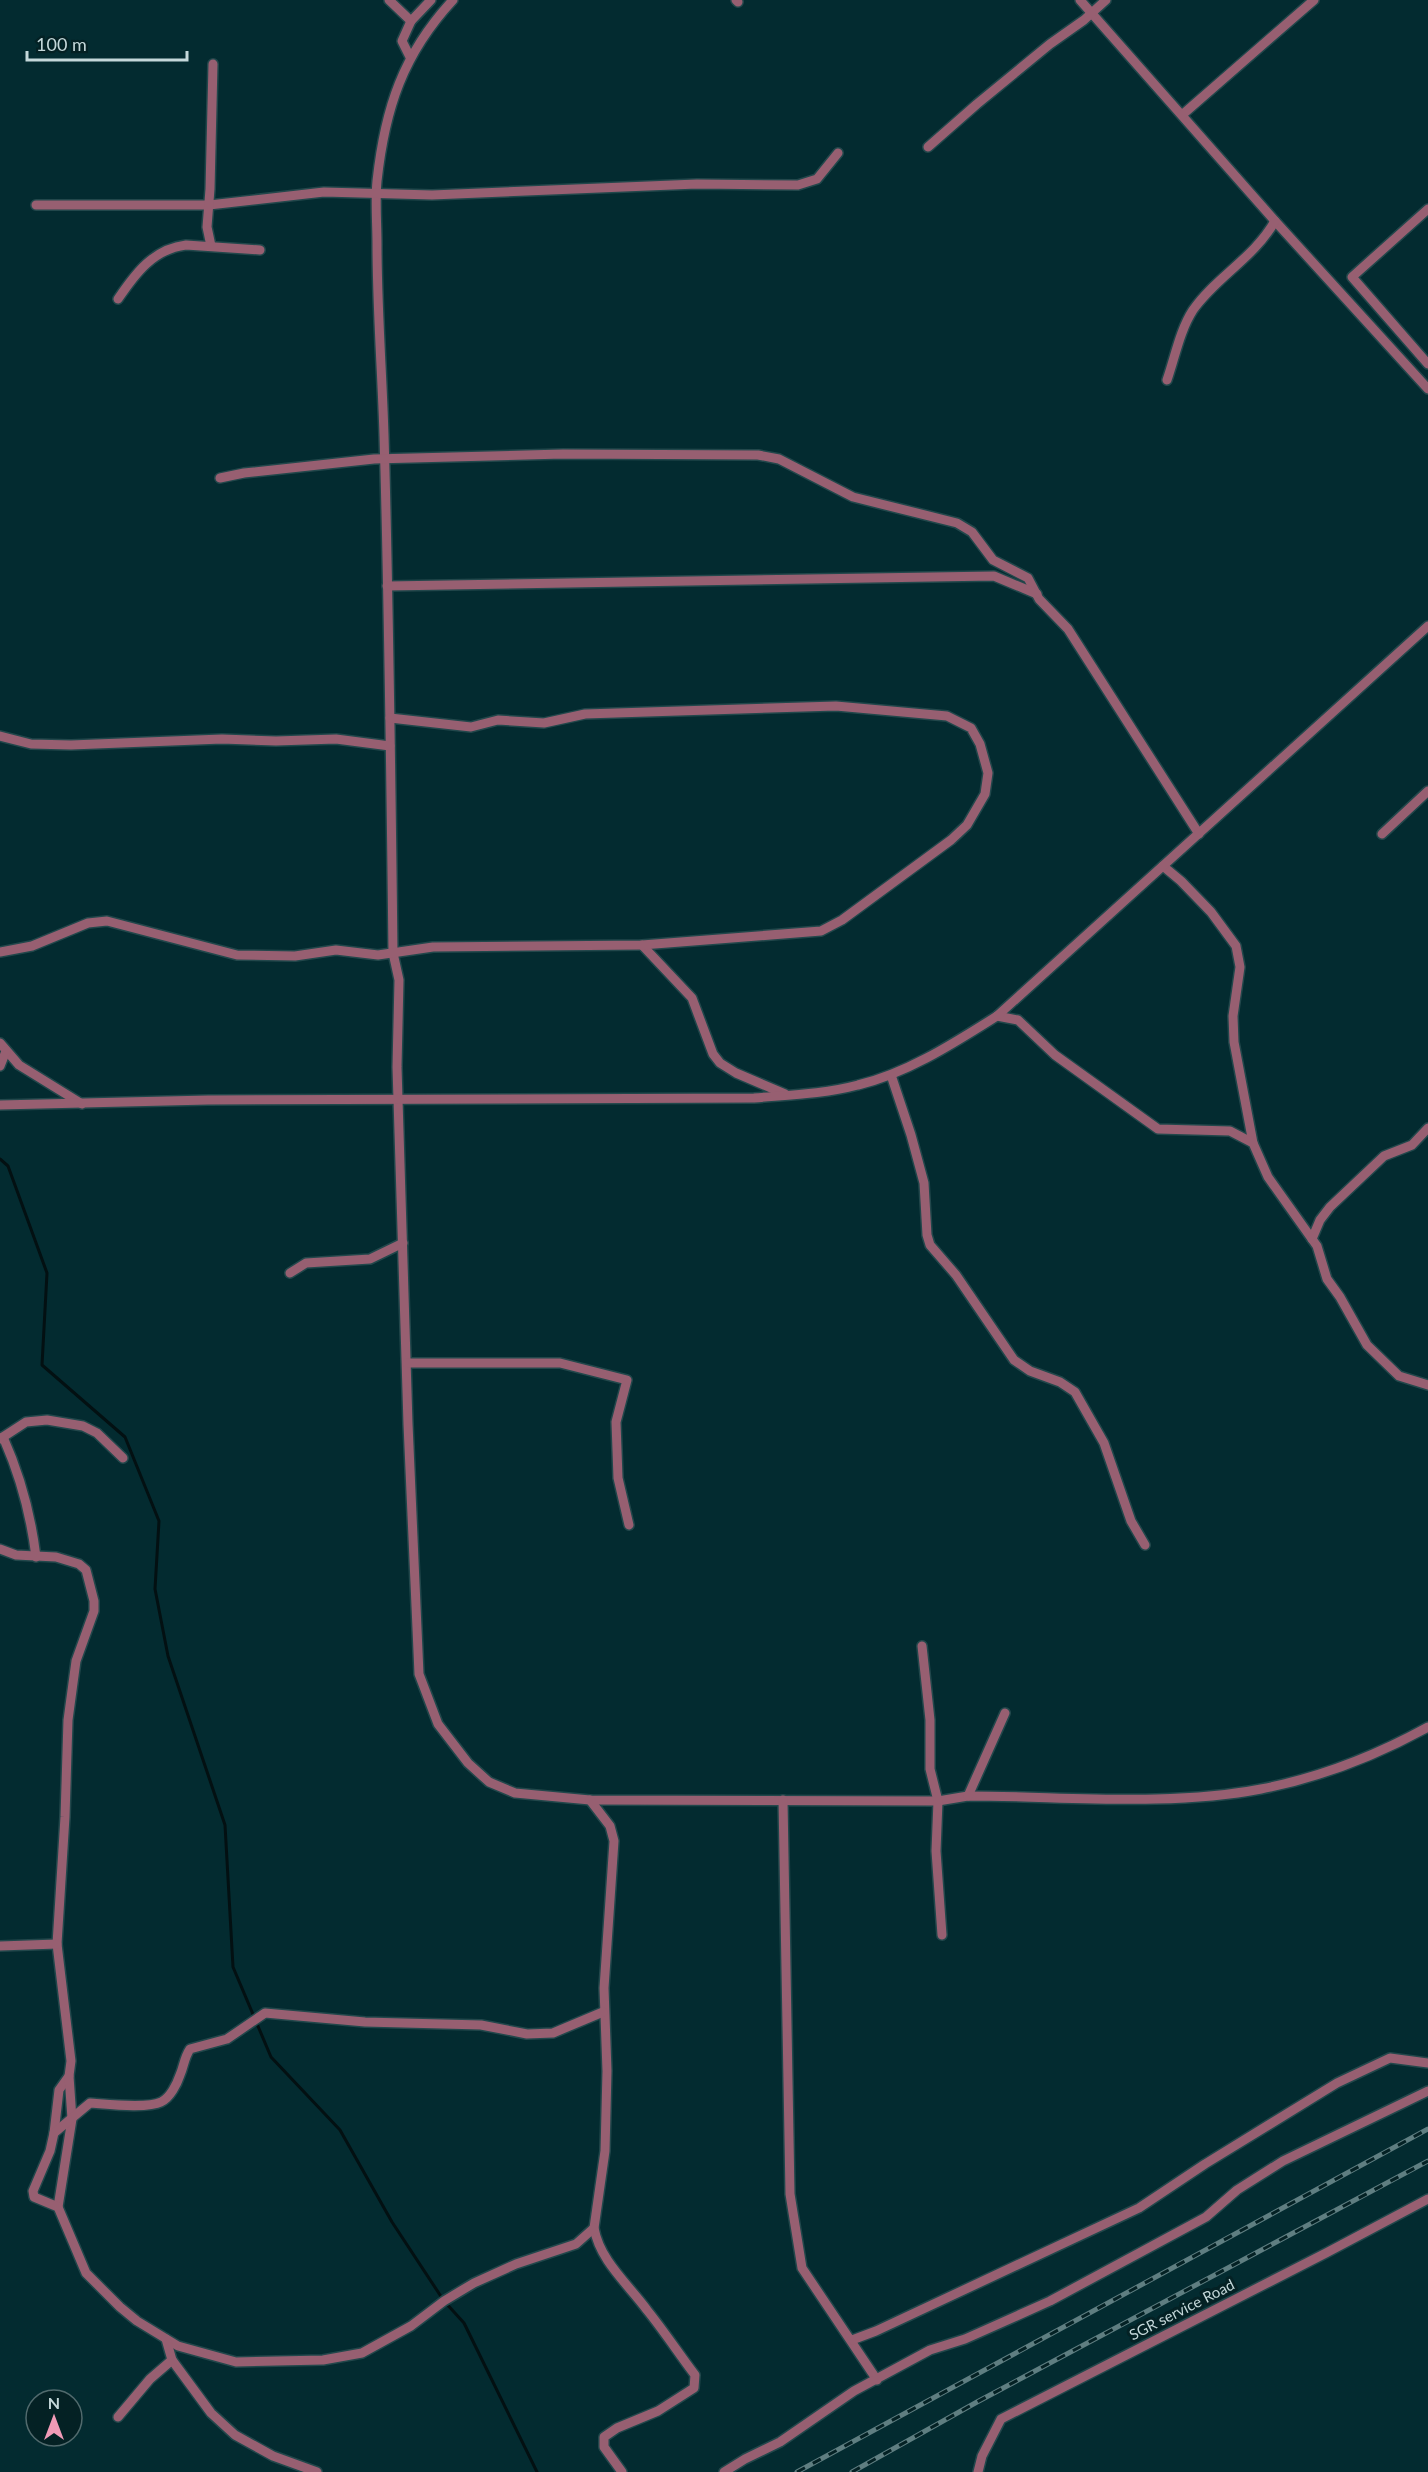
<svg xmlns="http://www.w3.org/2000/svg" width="1428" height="2472" font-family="Lato,sans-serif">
<rect width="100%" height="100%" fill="#032b30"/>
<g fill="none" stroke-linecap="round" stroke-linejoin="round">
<!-- stream -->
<path stroke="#031012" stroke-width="3" d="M0,1159L8,1166L47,1273L42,1365L125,1437L159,1521L155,1589L168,1656L225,1825L233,1967L271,2057L340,2130L392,2222L444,2301L464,2323L537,2472"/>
<!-- minor casing -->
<g stroke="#22474b" stroke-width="12">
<g id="minor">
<path d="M389,0L411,21L431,0"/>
<path d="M453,0C403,54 385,108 377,181C375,201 377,223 377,244C377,308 382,371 384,435C389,607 391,780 393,953L399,980L397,1067L408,1424L419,1674L438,1724L468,1763L489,1782L515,1793L590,1800L938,1801L968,1796C1063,1796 1168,1807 1261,1789C1318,1778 1377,1755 1428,1727"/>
<path d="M736,0L738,2"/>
<path d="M1080,0L1275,221L1428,389"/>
<path d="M410,57L402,41L411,21"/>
<path d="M1182,115L1314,0"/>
<path d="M928,147L977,104L1050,44L1084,20L1106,0"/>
<path d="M36,205H209L324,192L432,195L697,184L798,185L817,179L838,153"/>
<path d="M1428,209L1352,277L1428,364"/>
<path d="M211,246L207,227L210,189L213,64"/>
<path d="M118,299C135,274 153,249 186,245L260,250"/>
<path d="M1167,380C1175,357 1180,330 1193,310C1216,277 1254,258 1275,221"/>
<path d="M220,478L244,473L374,459L563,454L758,455L779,459L853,497L957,523L972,532L993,560L1028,578L1039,599L1068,629L1199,834"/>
<path d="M387,586L994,576L1037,594"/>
<path d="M0,736L31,744L71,745L222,739L276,741L336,739L390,746"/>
<path d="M1382,834L1428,791"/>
<path d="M1163,866L1181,881L1211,912L1236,946L1240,967L1233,1016L1234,1042L1253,1143"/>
<path d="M642,945L692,998L713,1054L720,1063L736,1073L785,1094"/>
<path d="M0,952L32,946L88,923L107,921L237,955L295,956L336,950L378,955L433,947L642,945L821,931L842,920L951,840L967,825L985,794L988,773L980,744L971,728L947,716L836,706L585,714L544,723L498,720L471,727L390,718"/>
<path d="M997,1016L1018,1020L1055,1055L1158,1129L1230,1131L1253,1143L1268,1177L1317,1246L1327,1279L1340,1297L1367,1345L1399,1376L1428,1385"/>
<path d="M0,1043L19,1065L82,1104"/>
<path d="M0,1066L6,1051"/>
<path d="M891,1075L911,1135L924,1183L927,1235L930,1245L956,1275L1014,1360L1030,1371L1060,1382L1075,1392L1104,1443L1131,1521L1145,1545"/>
<path d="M0,1105L208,1100L754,1098C789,1095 824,1094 858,1085C908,1073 954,1043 997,1016L1428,626"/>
<path d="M1312,1239L1320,1220L1330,1207L1384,1156L1412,1145L1428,1128"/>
<path d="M290,1273L306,1263L370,1259L403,1243"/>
<path d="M407,1363H560L627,1380L616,1422L618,1478L629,1525"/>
<path d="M3,1437C20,1475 31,1516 36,1557"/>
<path d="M0,1439L26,1422L47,1420L83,1426L97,1433L123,1458"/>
<path d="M0,1549L16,1555L56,1557L79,1564L86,1570L94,1601V1611L76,1661L68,1720L65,1817L57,1944L71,2061L69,2076L59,2090L54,2133"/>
<path d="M922,1646L930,1720V1769L938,1801L936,1851L942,1935"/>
<path d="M968,1796L1005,1713"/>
<path d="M590,1800L610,1826L614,1841L604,1988L607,2071L605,2151L594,2228C600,2261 628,2284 647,2310C664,2331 679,2354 695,2375L694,2388L658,2411L617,2428L604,2437V2447L622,2472"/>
<path d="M783,1800L790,2194L802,2268L877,2380"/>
<path d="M0,1946L57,1944"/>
<path d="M58,2207L72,2119L69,2076"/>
<path d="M594,2228L576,2244L516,2264L474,2283L444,2301L411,2326L362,2353L323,2360L236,2362L178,2346L137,2321L120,2307L86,2273L58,2207L34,2197L33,2191L50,2151L54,2133L90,2103C106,2104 147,2109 161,2102C170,2098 177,2084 180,2075C184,2066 184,2058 190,2049L227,2039L265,2013L365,2022L481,2025L527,2034L553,2033L603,2012"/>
<path d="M166,2339L172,2360L211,2413L235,2435L273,2456L317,2472"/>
<path d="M852,2340L876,2331L1139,2208L1205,2164L1337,2083L1390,2058L1428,2063"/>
<path d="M118,2417L150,2379L172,2360"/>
<path d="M724,2472L745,2459L780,2442L854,2391L930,2350L965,2339L1050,2301L1206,2217L1237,2190L1283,2161L1428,2091"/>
<path d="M978,2472L982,2456L1001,2419L1326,2253L1428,2199"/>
</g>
</g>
<!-- minor -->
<use href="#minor" stroke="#975f71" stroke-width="9"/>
<!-- rail casing -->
<g stroke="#5f7e81" stroke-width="5">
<g id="rail">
<path d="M797,2472L1428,2129"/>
<path d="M852,2472L977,2402L1428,2161"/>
</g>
</g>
<!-- rail -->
<use href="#rail" stroke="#042124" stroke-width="3" stroke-dasharray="9" stroke-linecap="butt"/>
</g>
<g text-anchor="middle" stroke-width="6" stroke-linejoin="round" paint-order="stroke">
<!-- street labels -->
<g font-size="15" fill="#c4d8da" stroke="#042124">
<text transform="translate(1182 2310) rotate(-27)" y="5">SGR service Road</text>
</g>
</g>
<!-- north arrow -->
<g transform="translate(54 2418)"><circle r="28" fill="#042124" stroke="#516a6d" stroke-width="1.5"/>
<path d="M0-4.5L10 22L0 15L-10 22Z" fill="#f09ab6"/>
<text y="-9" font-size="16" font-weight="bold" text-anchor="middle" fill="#c4d8da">N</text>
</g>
<!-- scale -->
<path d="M27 51v9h160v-9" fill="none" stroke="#c4d8da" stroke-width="3"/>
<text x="36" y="51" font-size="18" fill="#c4d8da" stroke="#042124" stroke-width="4.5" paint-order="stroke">100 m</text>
</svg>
